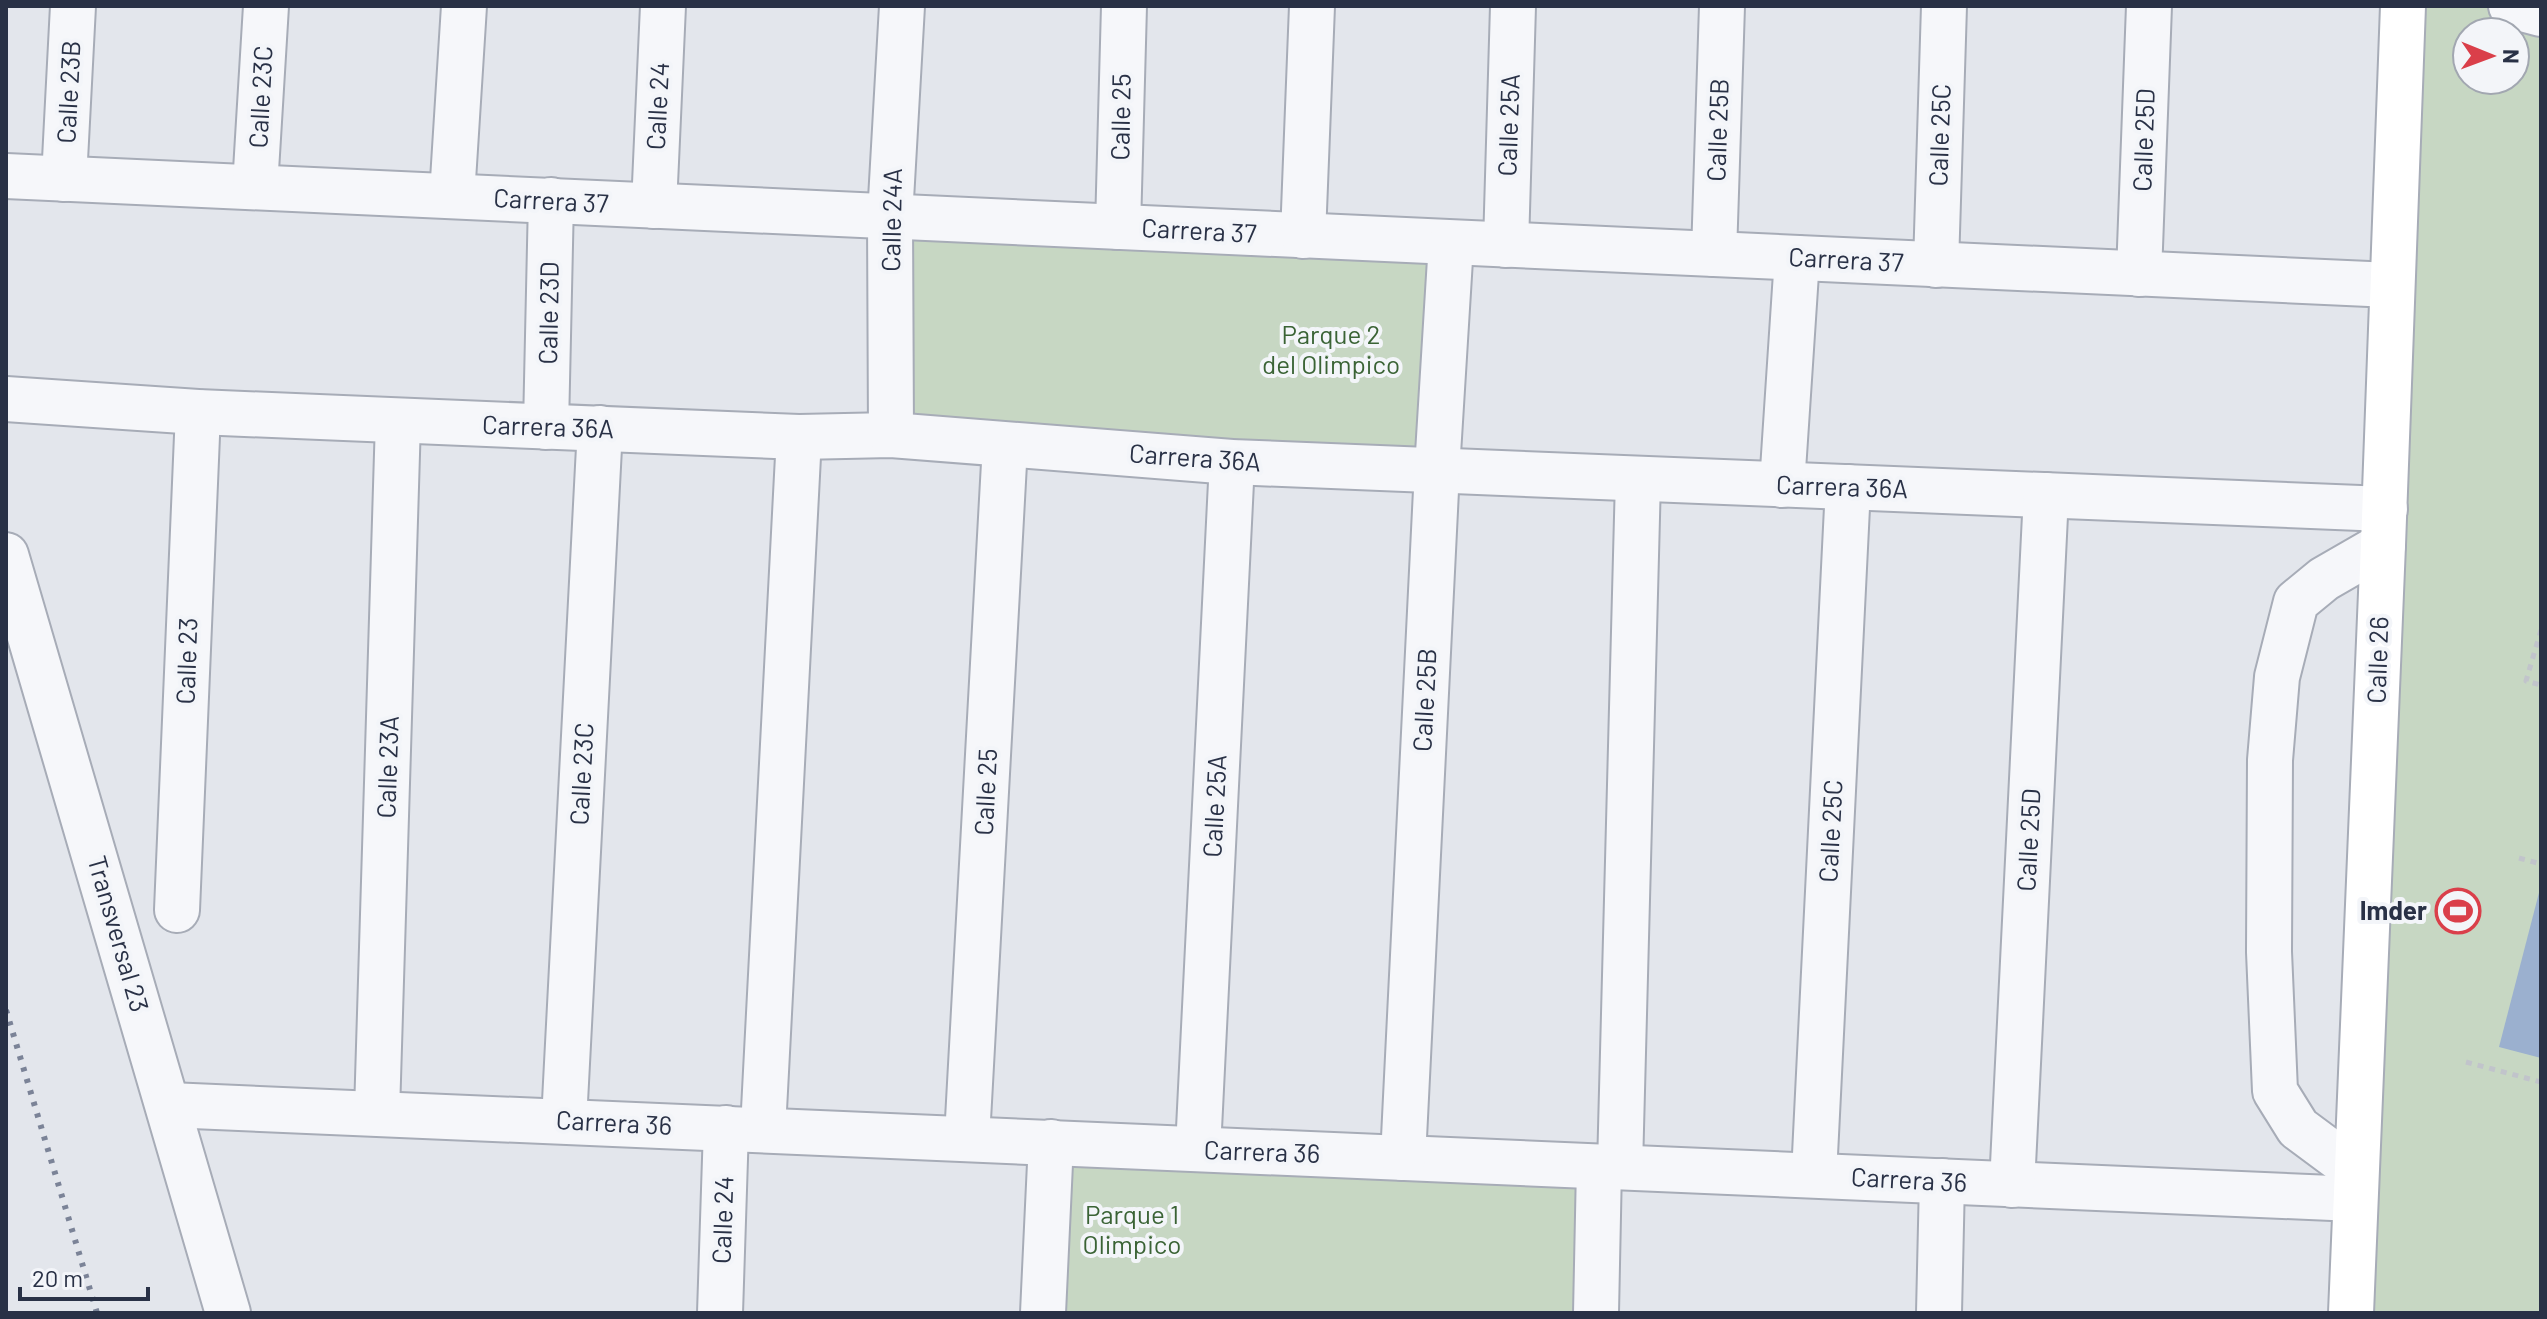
<svg xmlns="http://www.w3.org/2000/svg" width="2547" height="1319" font-family="Barlow,sans-serif">
<rect width="100%" height="100%" fill="#e3e6ec"/>
<!-- green -->
<g fill="#c7d7c3" fill-rule="evenodd">
<path d="M2406,6H2497L2541,18V1313H2363ZM2467,32H2515V80H2467Z"/>
<path d="M890,217L1451,243L1437,470L891,435Z"/>
<path d="M1051,1142L1599,1167L1596,1313H1043Z"/>
</g>
<!-- water -->
<path fill="#9bb0cf" d="M2541,885V1058L2499,1047Z"/>
<g fill="none" stroke-linecap="round" stroke-linejoin="round">
<!-- street casing -->
<g stroke="#a7acb7" stroke-width="48">
<g id="street">
<path d="M2511,6L2541,14"/>
<path d="M6,176L2391,285"/>
<path d="M64,179L73,6"/>
<path d="M255,187L266,6"/>
<path d="M452,196L464,6"/>
<path d="M654,206L663,6"/>
<path d="M1118,227L1124,6"/>
<path d="M1303,236L1312,6"/>
<path d="M1506,245L1513,6"/>
<path d="M1714,254L1722,6"/>
<path d="M1936,265L1944,6"/>
<path d="M2139,274L2149,6"/>
<path d="M6,399L198,412L799,437L891,435L1232,462L2385,509"/>
<path d="M546,427L551,200"/>
<path d="M891,435L890,217L902,6"/>
<path d="M1782,485L1797,258"/>
<path d="M6,555L228,1313"/>
<path d="M177,910L198,412"/>
<path d="M169,1105L2355,1199"/>
<path d="M377,1112L398,421"/>
<path d="M564,1121L600,428"/>
<path d="M763,1129L799,437"/>
<path d="M967,1138L1005,445"/>
<path d="M1198,1149L1232,462"/>
<path d="M1403,1158L1437,470L1451,243"/>
<path d="M1620,1167L1638,479"/>
<path d="M2356,1171L2298,1128L2275,1091L2269,952L2270,760L2277,677L2296,602L2324,579L2383,545"/>
<path d="M1814,1175L1848,487"/>
<path d="M2012,1185L2046,495"/>
<path d="M720,1313L726,1128"/>
<path d="M1043,1313L1051,1142"/>
<path d="M1596,1313L1599,1167"/>
<path d="M1939,1313L1942,1181"/>
</g>
</g>
<!-- secondary casing -->
<g stroke="#a7acb7" stroke-width="48">
<path id="secondary" d="M2351,1313L2383,545L2403,6"/>
</g>
<!-- path -->
<g stroke="#c1c4cb" stroke-width="5" stroke-dasharray="6 6" stroke-linecap="butt">
<path d="M2541,630L2526,681L2541,685"/>
<path d="M2519,858L2541,864"/>
<path d="M2466,1062L2541,1082"/>
</g>
<!-- street -->
<use href="#street" stroke="#f6f7fa" stroke-width="44"/>
<!-- secondary -->
<use href="#secondary" stroke="#fff" stroke-width="44"/>
<!-- rail -->
<path stroke="#7b8397" stroke-width="6" stroke-dasharray="4 8" stroke-linecap="butt" d="M6,1010L97,1313"/>
</g>
<!-- icons -->
<defs>
<g id="stadium-ring" transform="scale(2.3)"><circle r="9.5" fill="#f3f5f9" stroke="#da3f4a" stroke-width="1.5"/><path d="M0-5a6.5 5 0 1 0 0 10a6.5 5 0 1 0 0-10ZM-3.5-1.8h7v3.6h-7Z" fill="#da3f4a"/></g>
</defs>
<g fill-rule="evenodd">
<use href="#stadium-ring" x="2458" y="911"/>
</g>
<g text-anchor="middle" stroke-width="8" stroke-linejoin="round" paint-order="stroke">
<!-- street labels -->
<g font-size="26" fill="#293146" stroke="#f3f5f9">
<text transform="translate(69 92) rotate(-87)" y="9">Calle 23B</text>
<text transform="translate(261 97) rotate(-87)" y="9">Calle 23C</text>
<text transform="translate(658 106) rotate(-87)" y="9">Calle 24</text>
<text transform="translate(1121 117) rotate(-89)" y="9">Calle 25</text>
<text transform="translate(1509 125) rotate(-88)" y="9">Calle 25A</text>
<text transform="translate(1718 130) rotate(-88)" y="9">Calle 25B</text>
<text transform="translate(1940 135) rotate(-88)" y="9">Calle 25C</text>
<text transform="translate(2144 140) rotate(-88)" y="9">Calle 25D</text>
<text transform="translate(551 201) rotate(3)" y="9">Carrera 37</text>
<text transform="translate(892 220) rotate(-89)" y="9">Calle 24A</text>
<text transform="translate(1199 231) rotate(3)" y="9">Carrera 37</text>
<text transform="translate(1846 260) rotate(3)" y="9">Carrera 37</text>
<text transform="translate(549 313) rotate(-89)" y="9">Calle 23D</text>
<text transform="translate(548 427) rotate(2)" y="9">Carrera 36A</text>
<text transform="translate(1195 458) rotate(4)" y="9">Carrera 36A</text>
<text transform="translate(1842 487) rotate(2)" y="9">Carrera 36A</text>
<text transform="translate(2378 660) rotate(-88)" y="9">Calle 26</text>
<text transform="translate(187 661) rotate(-88)" y="9">Calle 23</text>
<text transform="translate(1425 700) rotate(-87)" y="9">Calle 25B</text>
<text transform="translate(388 767) rotate(-88)" y="9">Calle 23A</text>
<text transform="translate(582 774) rotate(-87)" y="9">Calle 23C</text>
<text transform="translate(986 792) rotate(-87)" y="9">Calle 25</text>
<text transform="translate(1215 806) rotate(-87)" y="9">Calle 25A</text>
<text transform="translate(1831 831) rotate(-87)" y="9">Calle 25C</text>
<text transform="translate(2029 840) rotate(-87)" y="9">Calle 25D</text>
<text transform="translate(118 934) rotate(74)" y="9">Transversal 23</text>
<text transform="translate(614 1123) rotate(3)" y="9">Carrera 36</text>
<text transform="translate(1262 1152) rotate(2)" y="9">Carrera 36</text>
<text transform="translate(1909 1180) rotate(3)" y="9">Carrera 36</text>
<text transform="translate(723 1220) rotate(-88)" y="9">Calle 24</text>
</g>
<!-- park labels -->
<g font-size="26" fill="#3a6335" stroke="#f3f5f9">
<text x="1331" y="344">Parque 2<tspan x="1331" dy="30">del Olimpico</tspan></text>
<text x="1132" y="1224">Parque 1<tspan x="1132" dy="30">Olimpico</tspan></text>
</g>
<!-- poi labels -->
<g font-size="26" font-weight="bold" fill="#293146" stroke="#f3f5f9" text-anchor="end">
<text x="2427" y="920">Imder</text>
</g>
</g>
<!-- border -->
<rect width="2547" height="1319" fill="none" stroke="#293146" stroke-width="16"/>
<!-- north arrow -->
<g transform="translate(2491 56) rotate(91)"><circle r="38" fill="#f3f5f9" stroke="#a2a7b1" stroke-width="2"/>
<path d="M0-6L14 30L0 20L-14 30Z" fill="#da3f4a"/>
<text y="-12" font-size="22" font-weight="bold" text-anchor="middle" fill="#293146">N</text>
</g>
<!-- scale -->
<path d="M20 1287v12h128v-12" fill="none" stroke="#293146" stroke-width="4"/>
<text x="32" y="1287" font-size="24" fill="#293146" stroke="#f3f5f9" stroke-width="6" paint-order="stroke">20 m</text>
</svg>
